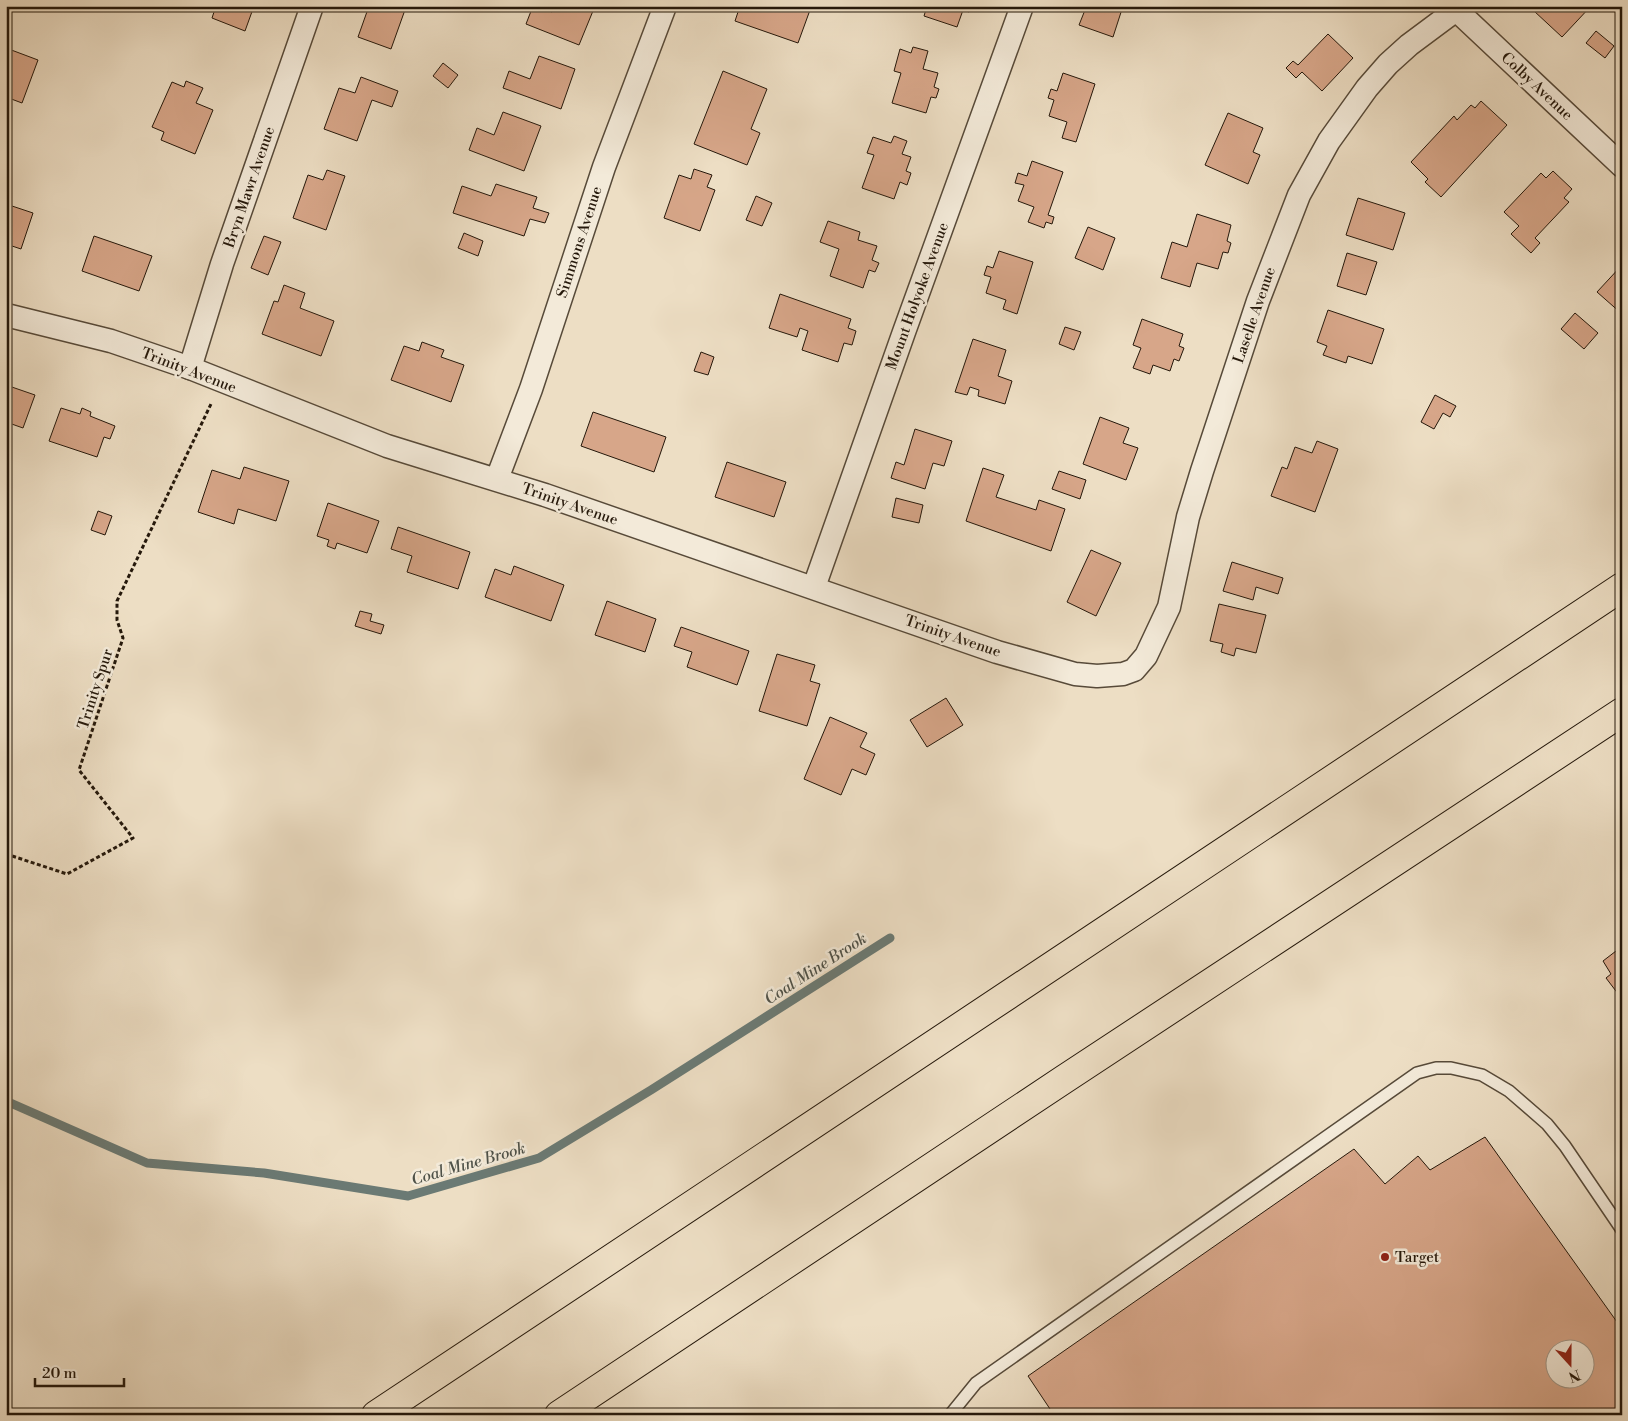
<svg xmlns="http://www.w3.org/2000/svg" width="1628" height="1421" font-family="'Libre Bodoni',serif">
<rect width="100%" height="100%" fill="#eddec4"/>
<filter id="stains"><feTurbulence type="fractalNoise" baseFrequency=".004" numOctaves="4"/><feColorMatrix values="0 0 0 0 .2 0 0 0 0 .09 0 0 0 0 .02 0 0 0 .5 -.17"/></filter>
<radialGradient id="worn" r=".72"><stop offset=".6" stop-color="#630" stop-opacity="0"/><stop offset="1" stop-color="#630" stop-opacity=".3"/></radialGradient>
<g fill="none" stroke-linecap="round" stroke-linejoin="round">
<!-- stream -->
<path stroke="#6b7a74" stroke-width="9" d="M6,1101L147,1163L264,1173L408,1196L539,1158L651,1090L890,938"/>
</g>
<!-- building -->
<g fill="#d7a689" stroke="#25180b" fill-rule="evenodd">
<path d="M216,6H254L245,31L212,18Z"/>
<path d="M369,6H414L412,10L406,7L391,49L358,37Z"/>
<path d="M533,6H539L552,12L554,6H595L579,45L526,24Z"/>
<path d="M740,6H800L810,10L798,43L735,21Z"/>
<path d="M927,6H971L969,12L963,10L957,27L924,16Z"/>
<path d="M1081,6H1123L1113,37L1079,25L1085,10L1080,8Z"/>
<path d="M1538,6H1591L1562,37L1534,11Z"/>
<path d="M1596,31L1614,46L1605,58L1586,43Z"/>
<path d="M1328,34L1353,58L1322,91L1302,72L1296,78L1286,68L1293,61L1298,65Z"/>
<path d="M913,47L928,51L923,69L938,73L934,87L939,89L936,98L931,97L926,113L892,103L901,73L894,71L900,49L911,53Z"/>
<path d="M6,48L38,60L22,103L6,97Z"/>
<path d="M539,56L575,69L561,109L503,88L509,71L530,79Z"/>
<path d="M443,63L458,75L448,88L433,76Z"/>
<path d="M723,71L767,89L751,129L760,133L747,165L694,144Z"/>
<path d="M1063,73L1095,84L1076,142L1062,138L1067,122L1049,116L1054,100L1048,98L1051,89L1057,91Z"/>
<path d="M361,77L398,91L392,107L372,100L357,141L324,129L339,88L355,93Z"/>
<path d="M186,81L203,88L196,103L213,110L195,154L161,140L164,132L152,127L172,82L184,87Z"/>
<path d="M1481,101L1507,125L1441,197L1425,182L1428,179L1411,162L1454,116L1457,120L1471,105L1475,108Z"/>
<path d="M503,112L541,126L524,171L469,150L477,128L494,135Z"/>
<path d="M1228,113L1263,128L1253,152L1260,155L1248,184L1205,165Z"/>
<path d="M894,136L907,141L902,154L911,157L906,171L911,173L907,185L900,182L894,199L862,188L874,155L867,153L873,137L891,143Z"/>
<path d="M1032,161L1063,172L1048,215L1054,217L1052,224L1046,222L1044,228L1028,222L1034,207L1018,201L1024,185L1015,183L1018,173L1027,176Z"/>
<path d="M694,169L712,175L707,187L715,190L700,231L664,218L679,175L691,179Z"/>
<path d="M327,170L345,176L326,230L293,218L308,175L323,180Z"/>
<path d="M1553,171L1572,189L1564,198L1569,202L1535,238L1540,243L1531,253L1511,234L1519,226L1504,212L1541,173L1546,178Z"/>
<path d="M496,184L537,197L533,208L549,213L545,223L530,219L524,236L453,213L462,186L491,196Z"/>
<path d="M756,196L772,203L762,226L746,220Z"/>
<path d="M1358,198L1405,213L1393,250L1346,235Z"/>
<path d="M6,204L33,213L21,249L6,244Z"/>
<path d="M1197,214L1231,225L1227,241L1231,243L1228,253L1223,252L1218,269L1197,263L1190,287L1161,278L1172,242L1187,247Z"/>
<path d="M828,221L860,232L858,240L877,246L872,260L879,263L875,272L869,270L863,288L830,276L839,249L820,242Z"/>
<path d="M1088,227L1115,238L1103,270L1075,258Z"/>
<path d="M464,233L483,241L478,256L458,248Z"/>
<path d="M94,236L152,256L139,291L82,271Z"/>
<path d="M264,236L281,242L268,275L251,268Z"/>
<path d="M999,251L1033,262L1017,314L1003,309L1006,300L986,293L991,277L984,275L987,266L993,268Z"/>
<path d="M1347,253L1377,262L1366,295L1337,286Z"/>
<path d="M1622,265V314L1597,292Z"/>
<path d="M284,285L305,293L300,308L334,321L321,356L262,334L274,301L278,302Z"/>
<path d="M780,294L851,319L848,328L856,331L852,345L844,343L838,362L802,350L808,331L800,328L797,337L769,328Z"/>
<path d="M1328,310L1384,329L1372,364L1348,356L1346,363L1323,355L1327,346L1317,342Z"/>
<path d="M1575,313L1598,333L1584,349L1561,329Z"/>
<path d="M1142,319L1183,334L1179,346L1184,348L1179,361L1174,359L1170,371L1153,365L1150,374L1133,368L1141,348L1133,345Z"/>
<path d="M1065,327L1081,332L1074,350L1059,344Z"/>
<path d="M973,339L1006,350L998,376L1012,381L1005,404L978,396L979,390L970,387L967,395L955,392Z"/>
<path d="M422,342L444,350L441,357L464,365L451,402L391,380L404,346L419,351Z"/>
<path d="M701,352L714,357L708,375L694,371Z"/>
<path d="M6,385L35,395L23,428L6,422Z"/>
<path d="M1435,395L1456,406L1450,417L1443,413L1434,429L1421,422Z"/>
<path d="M61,408L80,414L82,408L91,412L90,416L115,426L110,439L104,437L97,457L49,441Z"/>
<path d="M593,412L666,437L654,472L581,446Z"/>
<path d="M1100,417L1129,428L1123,443L1138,448L1126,480L1083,464Z"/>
<path d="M915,429L952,441L944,466L933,463L925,489L891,478L896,462L904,465Z"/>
<path d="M1317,441L1338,449L1315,512L1271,496L1282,467L1287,469L1295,447L1312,453Z"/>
<path d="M727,462L786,482L774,517L715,497Z"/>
<path d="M244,467L289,481L276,521L238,509L234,524L198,512L212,470L240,479Z"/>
<path d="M983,468L1004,475L996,497L1036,510L1039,500L1065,509L1051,551L966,521Z"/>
<path d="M1059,471L1086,480L1080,499L1052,489Z"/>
<path d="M896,498L923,505L919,523L892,517Z"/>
<path d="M328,503L379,521L367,553L337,543L335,549L327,546L329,540L317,536Z"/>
<path d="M98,511L112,516L105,535L91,530Z"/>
<path d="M398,527L470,552L458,589L407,572L412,556L391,549Z"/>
<path d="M1091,550L1121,563L1096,616L1067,602Z"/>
<path d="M1232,562L1283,578L1278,594L1256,587L1253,600L1223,591Z"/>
<path d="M514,566L564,585L551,621L485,597L495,569L511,575Z"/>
<path d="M607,601L656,619L645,652L595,635Z"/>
<path d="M1219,604L1266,615L1256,653L1236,648L1234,656L1221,652L1223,644L1210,641Z"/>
<path d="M360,611L372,614L370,621L384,625L381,634L355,626Z"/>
<path d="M681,627L749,651L737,685L687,667L692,652L674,646Z"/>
<path d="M777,654L815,665L810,681L820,684L807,726L759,711Z"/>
<path d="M946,698L963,725L927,747L910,720Z"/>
<path d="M830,717L867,733L860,747L875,754L866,775L852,769L841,795L804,779Z"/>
<path d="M1616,951L1622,959V999L1606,978L1611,974L1603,961Z"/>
<path d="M1485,1137L1622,1329V1415H1054L1028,1376L1354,1149L1385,1184L1418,1156L1430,1170ZM1556,1348H1586V1378H1556Z"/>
</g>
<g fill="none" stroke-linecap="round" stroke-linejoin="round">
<!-- service casing -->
<g stroke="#574a39" stroke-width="14">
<path id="service" d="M950,1415L976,1383L1417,1073L1436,1068H1451L1482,1075L1509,1091L1547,1124L1565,1146L1622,1230"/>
</g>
<!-- minor casing -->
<g stroke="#574a39" stroke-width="25">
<g id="minor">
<path d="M1452,6L1622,166"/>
<path d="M6,315L111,341L190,368L387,446L545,495L997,652L1075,674L1097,676L1123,674L1134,670L1146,656L1169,607L1188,517L1202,471L1258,301L1299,195L1329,141L1367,88L1388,64L1409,45L1456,10"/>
<path d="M190,368L222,264L312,6"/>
<path d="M497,479L531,389L604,167L665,6"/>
<path d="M814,587L904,332L1022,6"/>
</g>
</g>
<!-- motorway casing -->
<g stroke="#25180b" stroke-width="30">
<g id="motorway">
<path d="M376,1415L1622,587"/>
<path d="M559,1415L1063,1080L1622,712"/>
</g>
</g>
<!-- path -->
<path stroke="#25180b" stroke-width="3" stroke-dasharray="4 2.5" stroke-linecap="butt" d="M6,854L67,874L133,838L79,770L123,638L117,620V601L211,404"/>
<!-- service -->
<use href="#service" stroke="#f3ead9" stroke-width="11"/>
<!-- minor -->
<use href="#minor" stroke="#f3ead9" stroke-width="22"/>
<!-- motorway -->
<use href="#motorway" stroke="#eddec4" stroke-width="28"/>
</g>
<!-- markers -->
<circle fill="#8f2418" stroke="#f3ead9" stroke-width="2" cx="1385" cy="1257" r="5"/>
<g text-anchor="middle" stroke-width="5" stroke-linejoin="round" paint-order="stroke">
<!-- street labels -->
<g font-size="15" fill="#25180b" stroke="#f3ead9">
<text transform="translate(1537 86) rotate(43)" y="5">Colby Avenue</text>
<text transform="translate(249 187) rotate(-71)" y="5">Bryn Mawr Avenue</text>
<text transform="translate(579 242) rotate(-72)" y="5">Simmons Avenue</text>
<text transform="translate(917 296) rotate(-70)" y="5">Mount Holyoke Avenue</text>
<text transform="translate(1254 315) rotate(-71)" y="5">Laselle Avenue</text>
<text transform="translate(189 370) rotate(21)" y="5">Trinity Avenue</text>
<text transform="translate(570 504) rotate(19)" y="5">Trinity Avenue</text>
<text transform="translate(953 636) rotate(19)" y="5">Trinity Avenue</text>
<text transform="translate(95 689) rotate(-72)" y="5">Trinity Spur</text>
</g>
<!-- poi labels -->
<g font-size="15" fill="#25180b" stroke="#f3ead9" text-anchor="start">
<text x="1395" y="1262">Target</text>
</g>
<!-- water labels -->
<g font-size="16" font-style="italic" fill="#4e5148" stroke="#f3ead9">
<text transform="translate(815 968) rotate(-33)" y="6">Coal Mine Brook</text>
<text transform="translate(468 1163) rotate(-16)" y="6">Coal Mine Brook</text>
</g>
</g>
<!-- margin -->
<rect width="1628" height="1421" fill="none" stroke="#eddec4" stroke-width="25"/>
<rect x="8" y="8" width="1613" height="1406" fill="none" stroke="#25180b" stroke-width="2.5"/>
<rect x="12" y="12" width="1603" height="1396" fill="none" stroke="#25180b"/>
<!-- north arrow -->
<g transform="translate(1570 1364) rotate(159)"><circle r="24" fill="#f3ead9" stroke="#a19687"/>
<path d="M0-4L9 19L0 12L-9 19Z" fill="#8f2418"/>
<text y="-8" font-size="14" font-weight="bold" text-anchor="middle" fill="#25180b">N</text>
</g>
<!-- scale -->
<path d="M35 1378v8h89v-8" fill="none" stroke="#25180b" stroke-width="2.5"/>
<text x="42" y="1378" font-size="15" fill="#25180b" stroke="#f3ead9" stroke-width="4" paint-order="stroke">20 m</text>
<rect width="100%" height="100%" filter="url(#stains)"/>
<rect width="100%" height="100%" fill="url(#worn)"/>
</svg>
